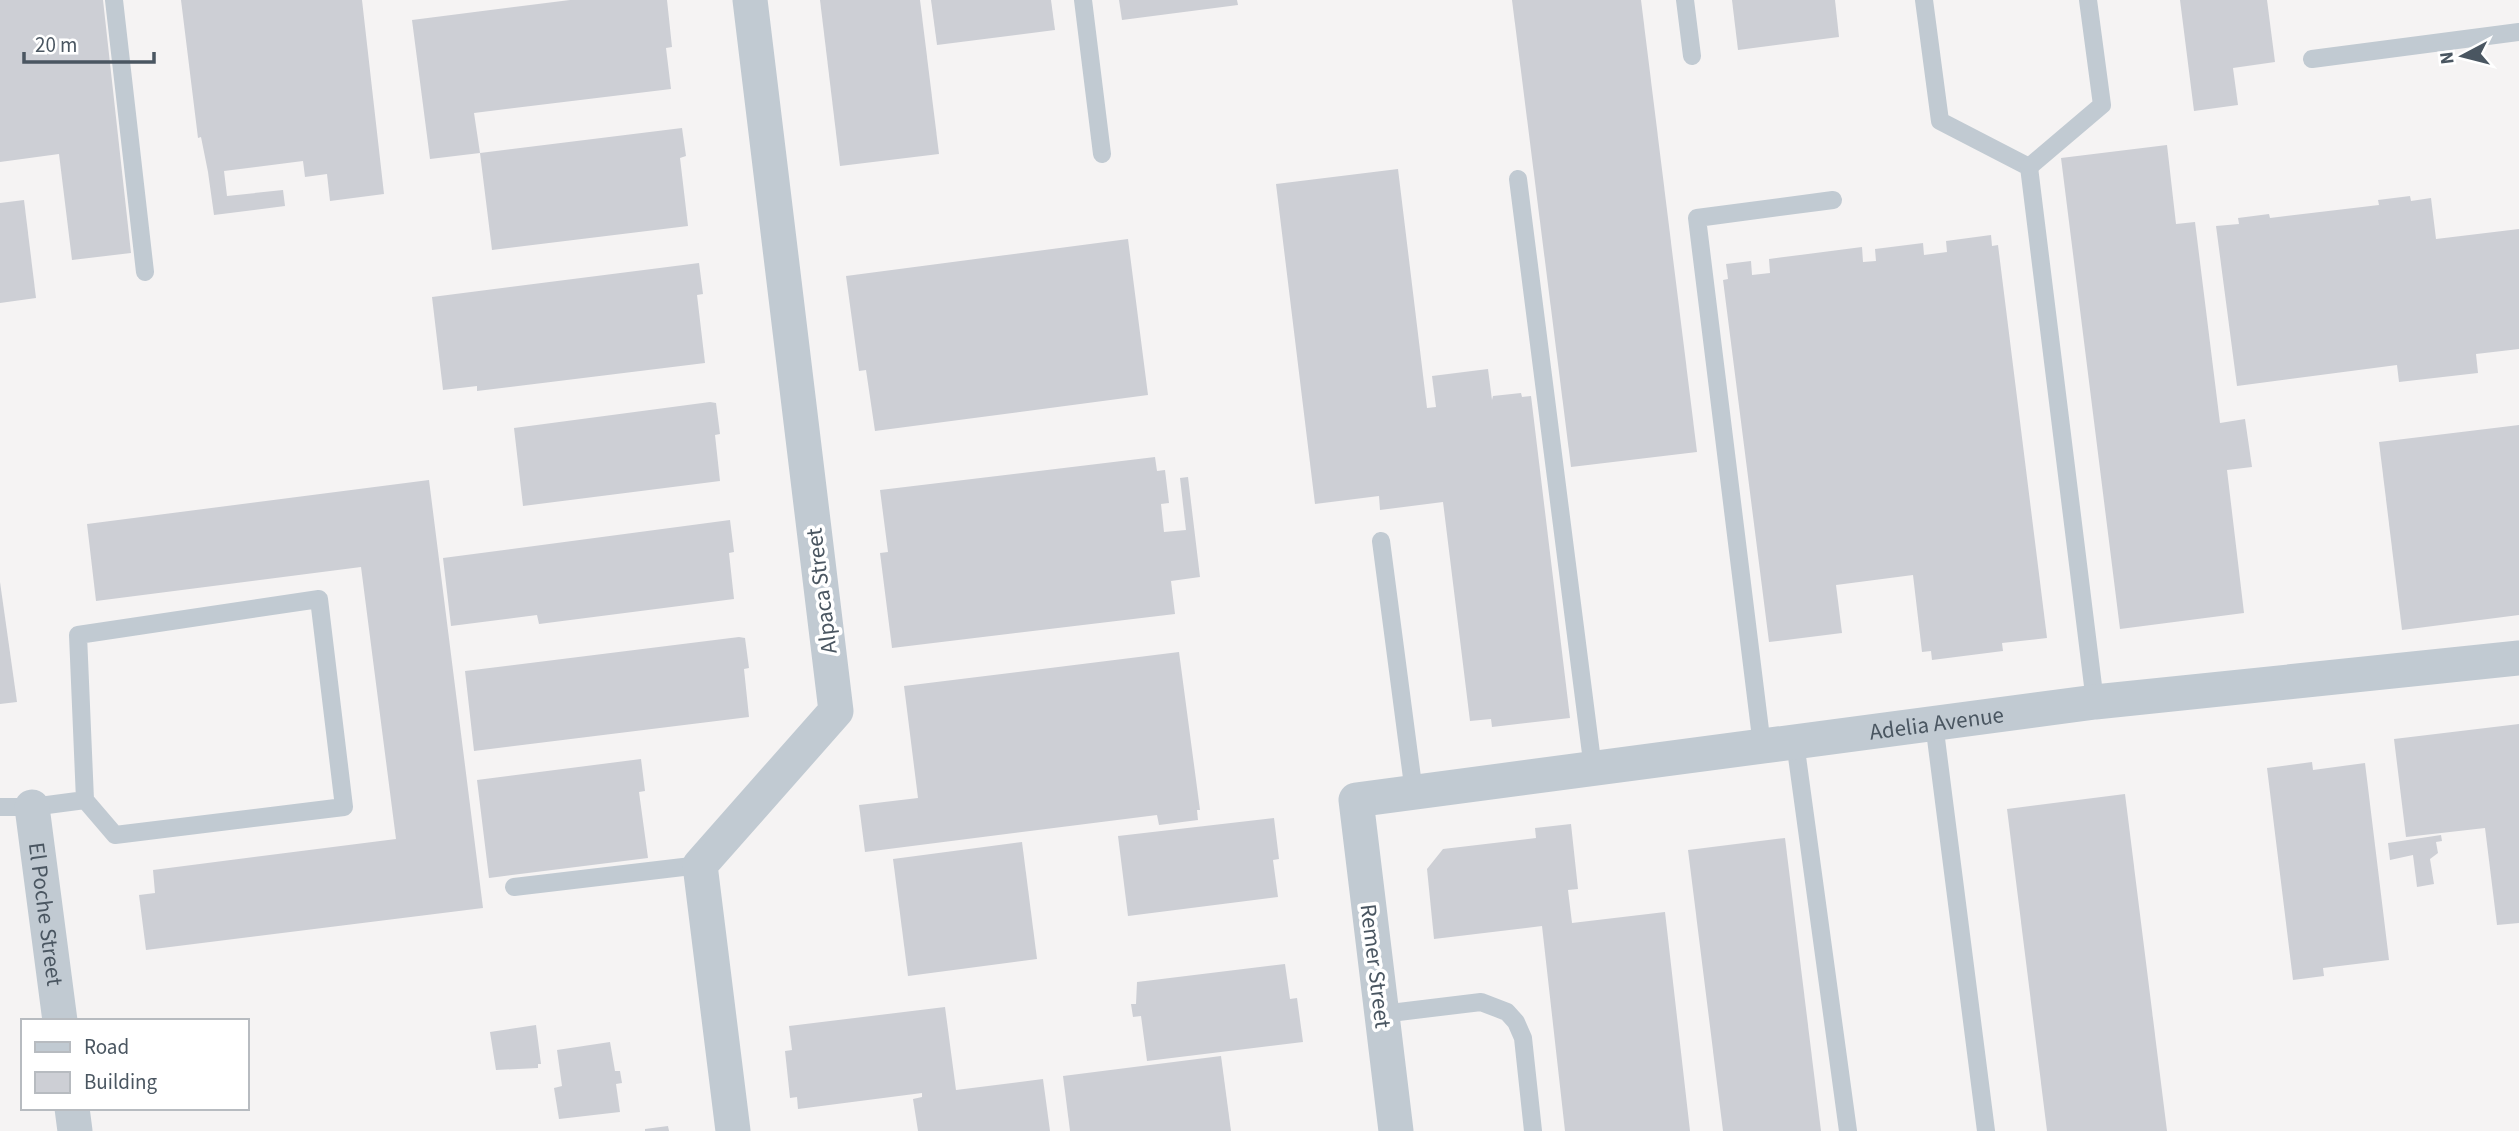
<svg xmlns="http://www.w3.org/2000/svg" width="2519" height="1131" font-family="'Source Sans 3',sans-serif">
<rect width="100%" height="100%" fill="#f5f3f3"/>
<!-- building -->
<g fill="#cdcfd5">
<path d="M0,0H103L131,253L72,260L59,154L0,162Z"/>
<path d="M181,0H362L384,194L330,201L327,174L305,177L303,161L224,171L227,196L283,190L285,206L214,215L208,172L201,137L198,138Z"/>
<path d="M570,0H667L672,47L666,48L671,89L474,113L480,153L430,159L412,20Z"/>
<path d="M820,0H920L939,154L840,166Z"/>
<path d="M931,0H1051L1055,30L937,45Z"/>
<path d="M1119,0H1237L1238,5L1122,20Z"/>
<path d="M1512,0H1641L1697,452L1571,467Z"/>
<path d="M1732,0H1835L1839,37L1738,50Z"/>
<path d="M2180,0H2267L2275,62L2233,68L2238,105L2194,111Z"/>
<path d="M682,128L686,156L680,158L688,226L492,250L480,153Z"/>
<path d="M2167,145L2176,224L2195,222L2220,423L2245,419L2252,467L2227,470L2244,613L2120,629L2061,158Z"/>
<path d="M1398,169L1427,408L1436,407L1432,376L1488,369L1492,400L1493,396L1521,393L1522,397L1531,396L1570,718L1492,727L1491,719L1470,721L1443,502L1380,510L1379,496L1315,504L1276,184Z"/>
<path d="M2410,196L2411,201L2431,198L2436,239L2519,229V349L2476,354L2478,373L2399,382L2397,365L2237,386L2216,226L2239,224L2238,218L2269,214L2270,218L2379,205L2378,200Z"/>
<path d="M24,200L36,298L0,303V203Z"/>
<path d="M1991,235L1992,246L1998,245L2047,638L2002,643L2003,651L1932,660L1931,651L1922,652L1913,575L1836,585L1842,633L1769,642L1723,280L1728,279L1726,264L1751,261L1752,275L1770,273L1769,259L1862,247L1863,262L1876,261L1875,249L1923,243L1924,255L1947,252L1946,241Z"/>
<path d="M1128,239L1148,395L875,431L866,370L859,371L846,276Z"/>
<path d="M699,263L703,294L697,295L705,363L477,391V386L443,390L432,297Z"/>
<path d="M710,402L716,403L720,434L715,435L720,481L523,506L514,428Z"/>
<path d="M2519,425V615L2402,630L2379,442Z"/>
<path d="M1155,457L1157,471L1165,470L1169,503L1161,504L1164,532L1186,530L1180,478L1188,477L1200,577L1171,581L1175,614L892,648L880,553L888,552L880,490Z"/>
<path d="M429,480L483,908L146,950L139,895L155,893L153,870L396,839L361,567L96,601L87,524Z"/>
<path d="M730,520L734,552L729,553L734,599L539,624L537,615L451,626L443,558Z"/>
<path d="M0,582L17,702L0,704Z"/>
<path d="M739,637L745,638L749,668L744,669L749,717L474,751L465,671Z"/>
<path d="M1179,652L1200,810H1197L1198,820L1159,825L1157,815L865,852L859,805L918,798L904,686Z"/>
<path d="M2519,724V923L2497,925L2485,828L2406,837L2394,739Z"/>
<path d="M641,759L645,791L639,792L648,858L489,878L477,780Z"/>
<path d="M2312,762L2313,770L2365,763L2389,960L2323,968L2324,976L2293,980L2267,768Z"/>
<path d="M2125,794L2167,1131H2047L2007,809Z"/>
<path d="M1274,818L1279,859L1273,860L1278,897L1128,916L1118,836Z"/>
<path d="M1571,824L1578,889L1568,890L1572,923L1665,912L1690,1131H1565L1542,926L1434,939L1427,869L1443,849L1536,838L1535,828Z"/>
<path d="M2441,835L2442,841L2436,842L2438,853L2430,859L2434,884L2417,887L2413,855L2390,860L2388,843Z"/>
<path d="M1785,838L1821,1131H1723L1688,850Z"/>
<path d="M1022,842L1037,959L908,976L893,859Z"/>
<path d="M1285,964L1290,999L1297,998L1303,1042L1147,1061L1141,1016L1133,1017L1131,1004H1136L1137,982Z"/>
<path d="M945,1007L956,1090L1043,1079L1050,1131H918L913,1099L922,1097V1093L798,1109L797,1097L790,1098L785,1051L792,1050L789,1026Z"/>
<path d="M536,1025L541,1064H538V1068L496,1070L490,1032Z"/>
<path d="M610,1042L615,1071H620L622,1083L616,1084L620,1112L559,1119L554,1088L562,1086L557,1050Z"/>
<path d="M1221,1056L1231,1131H1070L1063,1076Z"/>
<path d="M668,1126L669,1131H645V1129Z"/>
</g>
<g fill="none" stroke-linecap="round" stroke-linejoin="round">
<!-- service -->
<g stroke="#c1cad2" stroke-width="18">
<path d="M114,0L145,272"/>
<path d="M1083,0L1102,154"/>
<path d="M1685,0L1692,56"/>
<path d="M1924,0L1940,121L2029,167L2095,702"/>
<path d="M2312,59L2519,32"/>
<path d="M2029,167L2102,105L2088,0"/>
<path d="M1518,179L1593,769"/>
<path d="M1381,541L1414,793"/>
<path d="M1934,723L1986,1131"/>
<path d="M1795,742L1848,1131"/>
<path d="M1762,746L1697,218L1833,200"/>
<path d="M0,807H32L85,800L115,835L344,807L319,599L78,635L85,800"/>
<path d="M514,887L700,865"/>
<path d="M1382,1014L1481,1002L1507,1012L1516,1022L1523,1038L1533,1131"/>
</g>
<!-- minor -->
<g stroke="#c1cad2" stroke-width="35">
<path id="s1" d="M32,807L60,1021"/>
<path d="M72,1108L75,1131"/>
<path d="M733,1131L700,865L836,711L750,0"/>
<path id="s2" d="M1396,1131L1356,800L2095,702L2519,658"/>
</g>
</g>
<g text-anchor="middle" stroke-width="7" stroke-linejoin="round" paint-order="stroke">
<!-- street labels -->
<g font-size="23" fill="#4a5661" stroke="#fff">
<text transform="translate(821 591) rotate(-97)" y="8">Alpaca Street</text>
<text dy="8" stroke="none"><textPath href="#s2" startOffset="919">Adelia Avenue</textPath></text>
<text dy="8" stroke="none"><textPath href="#s1" startOffset="108">El Poche Street</textPath></text>
<text transform="translate(1376 966) rotate(83)" y="8">Remer Street</text>
</g>
</g>
<!-- legend -->
<rect x="21" y="1019" width="228" height="91" fill="#ffffff" stroke="#b7bbc0" stroke-width="2"/>
<rect x="35" y="1042" width="35" height="10" fill="#c1cad2" stroke="#b7bbc0" stroke-width="2"/>
<text x="84" y="1054" font-size="21" fill="#4a5661">Road</text>
<rect x="35" y="1072" width="35" height="21" fill="#cdcfd5" stroke="#b7bbc0" stroke-width="2"/>
<text x="84" y="1089" font-size="21" fill="#4a5661">Building</text>
<!-- north arrow -->
<g transform="translate(2463 56) rotate(263)" stroke="#ffffff" stroke-width="5" paint-order="stroke">
<path d="M0-5L12 26L0 18L-12 26Z" fill="#4a5661"/>
<text y="-10" font-size="19" font-weight="bold" text-anchor="middle" fill="#4a5661">N</text>
</g>
<!-- scale -->
<path d="M24 52v10h130v-10" fill="none" stroke="#4a5661" stroke-width="3.5"/>
<text x="35" y="52" font-size="21" fill="#4a5661" stroke="#ffffff" stroke-width="5" paint-order="stroke">20 m</text>
</svg>
